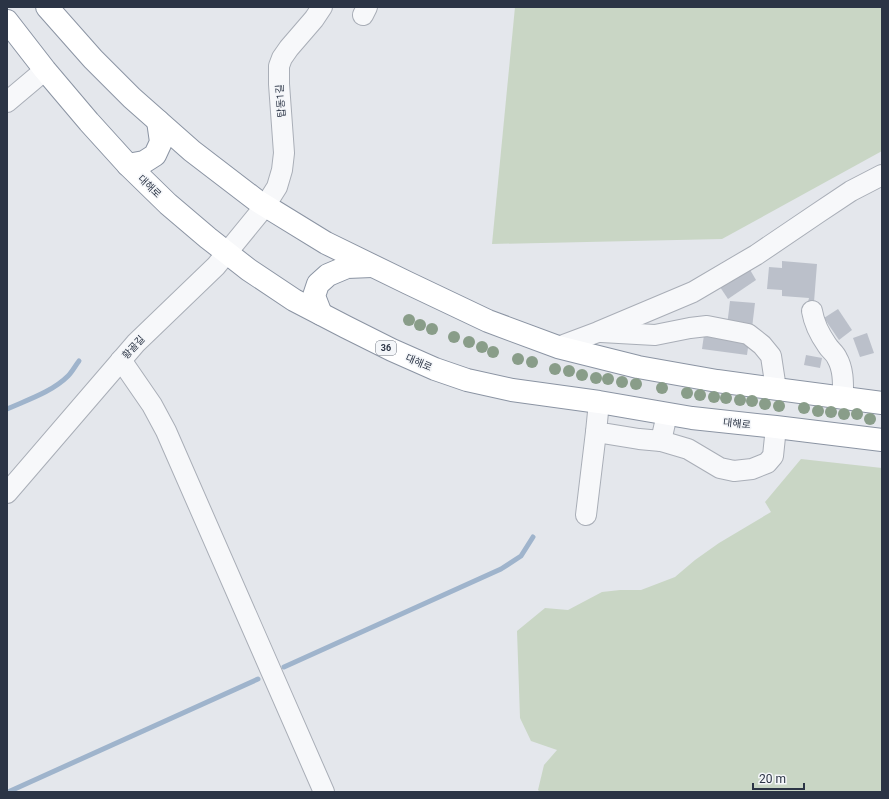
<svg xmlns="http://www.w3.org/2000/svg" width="889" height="799" font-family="Roboto,'Noto Sans KR',sans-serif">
<rect width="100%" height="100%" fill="#e4e7ec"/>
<!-- green -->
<g fill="#c9d6c5">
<path d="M515,7H882V151L722,239L492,244Z"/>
<path d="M801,459L882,468V792H540L538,790L544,765L557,750L531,741L520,718L517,631L545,608L568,610L602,592L620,590H641L675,577L695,560L719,543L771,512L765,502Z"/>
</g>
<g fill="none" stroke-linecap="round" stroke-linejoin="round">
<!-- stream -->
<g stroke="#9fb4cc" stroke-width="5">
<path d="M7,409C27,400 52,392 68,376C72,372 75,366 79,361"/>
<path d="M284,667L501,569L521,556L533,537"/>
<path d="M8,792L258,679"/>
</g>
</g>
<!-- building -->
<g fill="#bbc0ca">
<path d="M782,261L817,264L814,302H808L809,298L782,296V290L767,289L769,267L782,268Z"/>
<path d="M749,268L756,280L728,299L720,287Z"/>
<path d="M730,301L755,303L752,328L727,326Z"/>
<path d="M838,309L852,330L839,340L824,318Z"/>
<path d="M867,333L874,353L860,357L853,338Z"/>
<path d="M704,335L749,340L747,355L702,349Z"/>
<path d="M806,355L822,358L820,368L804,365Z"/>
</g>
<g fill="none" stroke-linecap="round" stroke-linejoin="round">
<!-- minor casing -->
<g stroke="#a9aeb7" stroke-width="22">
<g id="minor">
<path d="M363,15L367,7"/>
<path d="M7,102L45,70"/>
<path d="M812,311C814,323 820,335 827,345C830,350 835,353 837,358C844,370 843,385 843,398"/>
<path d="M601,332L655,335L690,328L707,326L748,334L762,345L771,356L776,389"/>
<path d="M558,347L598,332L693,292L756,255L818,213L851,191L882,175"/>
<path d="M121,360L152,405L166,431L324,792"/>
<path d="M599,402L596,432L639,439L661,441L667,414"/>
<path d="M661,441L688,449L720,468L734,471L752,469L767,463L773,456L776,427"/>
<path d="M7,493L136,343L216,266L265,206L277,187L282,170L284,153L279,84V66L282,58L289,48L314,19L322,7"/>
<path d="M586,515L596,432"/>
</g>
</g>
<!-- highway casing -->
<g stroke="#8b94a3" stroke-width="24">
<g id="highway">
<path d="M47,7L93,59L132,98L192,151L256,200L326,243L408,283L488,321L558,347L638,367L717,381L882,403"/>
<path d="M7,21L45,70L89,122L128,165L168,204L208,238L249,270L294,300L346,327L392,350L435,369L467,380L512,390L599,402L692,418L776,427L882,440"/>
<path d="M128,165L144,162L155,155L161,142L158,121"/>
<path d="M321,314L314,296L318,284L328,275L347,267L372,266"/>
</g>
</g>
<!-- minor -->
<use href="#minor" stroke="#f7f8fa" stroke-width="20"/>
<!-- highway -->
<use href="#highway" stroke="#fff" stroke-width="22"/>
</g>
<!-- trees -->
<g fill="#899d89">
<circle cx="409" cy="320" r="6"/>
<circle cx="420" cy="325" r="6"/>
<circle cx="432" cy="329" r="6"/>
<circle cx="454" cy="337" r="6"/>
<circle cx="469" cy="342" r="6"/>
<circle cx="482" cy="347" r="6"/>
<circle cx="493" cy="352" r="6"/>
<circle cx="518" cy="359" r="6"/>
<circle cx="532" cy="362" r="6"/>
<circle cx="555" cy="369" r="6"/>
<circle cx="569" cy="371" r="6"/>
<circle cx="582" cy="375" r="6"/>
<circle cx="596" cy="378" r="6"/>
<circle cx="608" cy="379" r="6"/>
<circle cx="622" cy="382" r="6"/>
<circle cx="636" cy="384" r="6"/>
<circle cx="662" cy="388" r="6"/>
<circle cx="687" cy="393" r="6"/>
<circle cx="700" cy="395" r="6"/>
<circle cx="714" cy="397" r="6"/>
<circle cx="726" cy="398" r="6"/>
<circle cx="740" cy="400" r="6"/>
<circle cx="752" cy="401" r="6"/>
<circle cx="765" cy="404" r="6"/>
<circle cx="779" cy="406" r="6"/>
<circle cx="804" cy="408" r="6"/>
<circle cx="818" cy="411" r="6"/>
<circle cx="831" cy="412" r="6"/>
<circle cx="844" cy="414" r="6"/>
<circle cx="857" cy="414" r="6"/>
<circle cx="870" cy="419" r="6"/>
</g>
<g text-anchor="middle" stroke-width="3" stroke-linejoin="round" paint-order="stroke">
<!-- shield labels -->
<rect fill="#f4f6f9" stroke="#676e7b" stroke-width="1" x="376" y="341" width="20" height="14" rx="3"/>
<g font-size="9" font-weight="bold" fill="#2b3445">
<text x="386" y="351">36</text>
</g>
<!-- street labels -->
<g font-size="10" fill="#2b3445" stroke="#f4f6f9">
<text transform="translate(280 101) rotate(-94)" y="4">탑동1길</text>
<text transform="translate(150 186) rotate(44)" y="4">대해로</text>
<text transform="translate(133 347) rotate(-47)" y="4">황골길</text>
<text transform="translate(419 362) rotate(23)" y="4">대해로</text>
<text transform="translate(737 423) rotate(6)" y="4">대해로</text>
</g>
</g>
<!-- border -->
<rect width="889" height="799" fill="none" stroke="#2b3445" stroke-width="16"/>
<!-- scale -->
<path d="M753 783v6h51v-6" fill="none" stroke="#2b3445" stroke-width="2"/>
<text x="759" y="783" font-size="12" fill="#2b3445" stroke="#f4f6f9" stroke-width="3" paint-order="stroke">20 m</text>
</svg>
